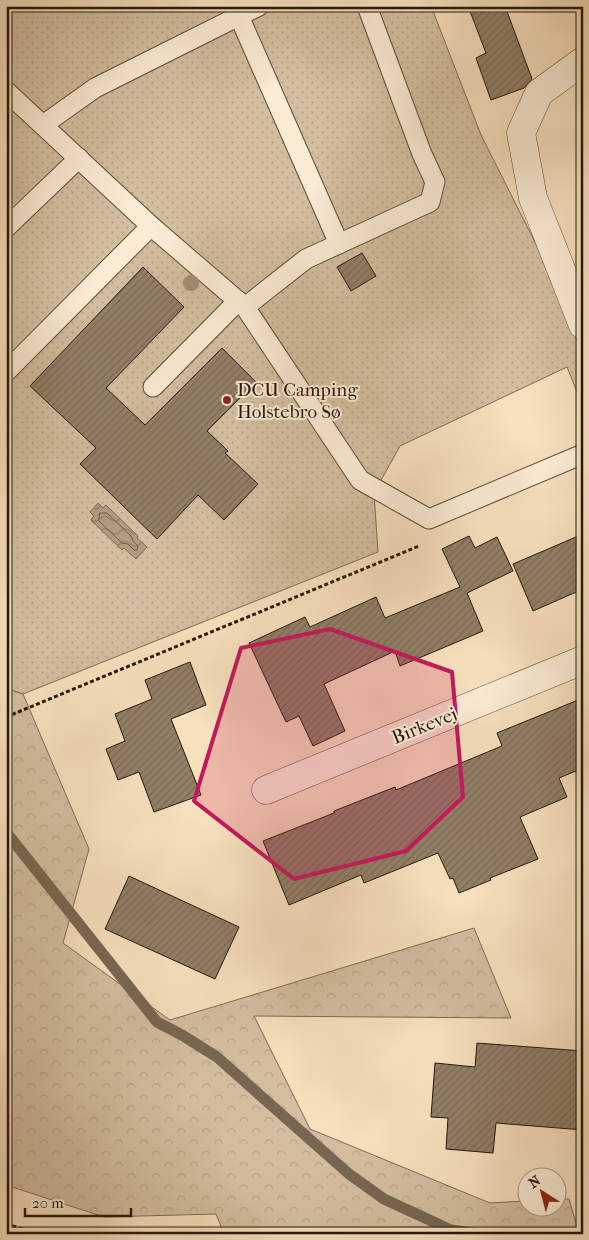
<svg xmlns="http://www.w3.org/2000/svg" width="589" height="1240" font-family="'IM FELL French Canon',serif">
<defs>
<pattern id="forest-crowns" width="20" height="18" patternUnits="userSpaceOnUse" patternTransform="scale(1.25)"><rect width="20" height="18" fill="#d3be9f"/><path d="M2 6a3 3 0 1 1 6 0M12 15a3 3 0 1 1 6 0" fill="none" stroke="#b5a388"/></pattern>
<pattern id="park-dots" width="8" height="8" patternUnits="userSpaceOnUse" patternTransform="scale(1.25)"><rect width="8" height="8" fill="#d3be9f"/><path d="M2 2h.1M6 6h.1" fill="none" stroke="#b5a388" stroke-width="1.8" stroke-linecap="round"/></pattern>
<pattern id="water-waves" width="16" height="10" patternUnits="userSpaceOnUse" patternTransform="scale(1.25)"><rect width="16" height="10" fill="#af9c81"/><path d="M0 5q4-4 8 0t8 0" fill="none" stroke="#8e7e68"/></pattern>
<pattern id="building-hatch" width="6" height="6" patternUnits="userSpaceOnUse" patternTransform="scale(1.25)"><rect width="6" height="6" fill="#928068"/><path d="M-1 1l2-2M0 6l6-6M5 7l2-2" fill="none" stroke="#776854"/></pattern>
</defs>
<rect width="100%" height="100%" fill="#f7e0bd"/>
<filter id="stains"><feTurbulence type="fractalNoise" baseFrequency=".004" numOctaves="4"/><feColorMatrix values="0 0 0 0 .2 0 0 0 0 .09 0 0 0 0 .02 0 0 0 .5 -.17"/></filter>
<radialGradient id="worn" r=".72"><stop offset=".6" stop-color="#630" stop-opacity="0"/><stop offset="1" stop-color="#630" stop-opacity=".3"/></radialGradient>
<!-- forest -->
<path fill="url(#forest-crowns)" stroke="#7c6b56" d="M6,688L23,694L89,849L63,943L170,1020L474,928L511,1018L254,1016L310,1129L490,1203L526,1201V1208H556L557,1199H569L579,1234H224L216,1214L104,1217L6,1185Z"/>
<!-- park -->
<path fill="url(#park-dots)" stroke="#7c6b56" d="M6,6H431L481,135L548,268L583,355V407L567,367L400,446L374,493L378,552L23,694L6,688Z"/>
<!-- water -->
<path fill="url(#water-waves)" stroke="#776752" d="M98,503L103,508L106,505L138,536L137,538L147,547L136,559L124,548L122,550L91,520L94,516L90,512Z"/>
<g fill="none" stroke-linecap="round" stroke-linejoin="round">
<!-- shore -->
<path stroke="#6a5a46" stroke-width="1" d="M100,513H107L131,536L133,541L138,546L137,550H134L128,544L122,543L99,521Z"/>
<!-- stream -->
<path stroke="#776752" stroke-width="11" d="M6,832L157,1022L182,1035L217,1057L349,1174L384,1199L451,1230L479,1234"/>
</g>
<!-- building -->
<g fill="url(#building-hatch)" stroke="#24180c">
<path d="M468,6H505L532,79L524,88L491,100L476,58L486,53Z"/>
<path d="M362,253L376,276L351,291L337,267Z"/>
<path d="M143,267L184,307L106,388L145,425L222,348L256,382L207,431L228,451L225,453L258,484L224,520L198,495L157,539L80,464L96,448L30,386Z"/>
<path d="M583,534V589L533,611L513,564Z"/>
<path d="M469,536L475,548L497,537L513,571L467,593L483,631L400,666L395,651L324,684L345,731L313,746L299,716L286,722L249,643L305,617L310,627L376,597L385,618L460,587L442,549Z"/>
<path d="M190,662L206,705L171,719L201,795L154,812L139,772L118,780L106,749L125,741L115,714L152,699L145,680Z"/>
<path d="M583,698V768L559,778L567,797L520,817L538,859L490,878L491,880L459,893L453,878L450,879L438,853L364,883L361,875L289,905L263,841L334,813V811L395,787L396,790L502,746L497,733Z"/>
<path d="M129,876L239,927L215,979L105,929Z"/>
<path d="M477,1043L583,1051V1130L496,1123L493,1153L446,1149L448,1118L431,1117L435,1063L475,1067Z"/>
</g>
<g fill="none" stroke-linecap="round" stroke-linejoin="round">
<!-- lane casing -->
<g stroke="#594a38" stroke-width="21">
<g id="lane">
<path d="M239,16L339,244"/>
<path d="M6,91L151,226L245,307L360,480L429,519L583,454"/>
<path d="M43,125L95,88L259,6"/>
<path d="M6,228L79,158"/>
<path d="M245,307L306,259L430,202L435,182L422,154L367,6"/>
<path d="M6,372L151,226"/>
<path d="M153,387L238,301"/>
</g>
</g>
<!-- street casing -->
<g stroke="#594a38" stroke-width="29">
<g id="street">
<path d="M583,61L539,93L521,133L533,198L583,325"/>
<path d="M266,790L583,660"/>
</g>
</g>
<!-- path -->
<g stroke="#24180c" stroke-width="3" stroke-dasharray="4 2.5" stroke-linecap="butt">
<path d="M6,717L419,546"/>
<path d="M6,1224L41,1234"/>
</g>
<!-- lane -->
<use href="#lane" stroke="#faebd4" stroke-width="19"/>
<!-- street -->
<use href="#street" stroke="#faebd4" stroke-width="28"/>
</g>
<!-- trees -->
<circle fill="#a08e74" cx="191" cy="283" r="8"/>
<!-- marked area -->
<path fill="#c2185b" fill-opacity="0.2" stroke="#c2185b" stroke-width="4" stroke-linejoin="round" d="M330,629L452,672L463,797L406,851L294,879L194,801L241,648Z"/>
<!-- markers -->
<circle fill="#8f2418" stroke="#faebd4" stroke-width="2" cx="227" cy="400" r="5"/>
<g text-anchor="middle" stroke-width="4" stroke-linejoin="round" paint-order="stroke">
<!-- poi labels -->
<g font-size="19" fill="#24180c" stroke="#faebd4" text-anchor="start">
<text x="237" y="396">DCU Camping<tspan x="237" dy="22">Holstebro Sø</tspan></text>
</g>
<!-- street labels -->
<g font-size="19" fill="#24180c" stroke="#faebd4">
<text transform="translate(424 725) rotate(-22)" y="7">Birkevej</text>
</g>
</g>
<!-- margin -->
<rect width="589" height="1240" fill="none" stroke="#f7e0bd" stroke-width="25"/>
<rect x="8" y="8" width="574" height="1225" fill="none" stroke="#24180c" stroke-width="2.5"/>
<rect x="12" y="12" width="564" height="1215" fill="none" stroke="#24180c"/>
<!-- north arrow -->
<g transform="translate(542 1192) rotate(324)"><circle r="24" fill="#faebd4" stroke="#a49784"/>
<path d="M0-4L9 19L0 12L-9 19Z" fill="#8f2418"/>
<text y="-8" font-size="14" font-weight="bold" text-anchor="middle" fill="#24180c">N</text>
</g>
<!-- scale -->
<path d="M25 1208v8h106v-8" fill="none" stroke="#24180c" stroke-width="2.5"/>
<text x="32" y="1208" font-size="15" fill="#24180c" stroke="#faebd4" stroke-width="4" paint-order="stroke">20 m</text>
<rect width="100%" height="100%" filter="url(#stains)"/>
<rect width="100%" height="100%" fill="url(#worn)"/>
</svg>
